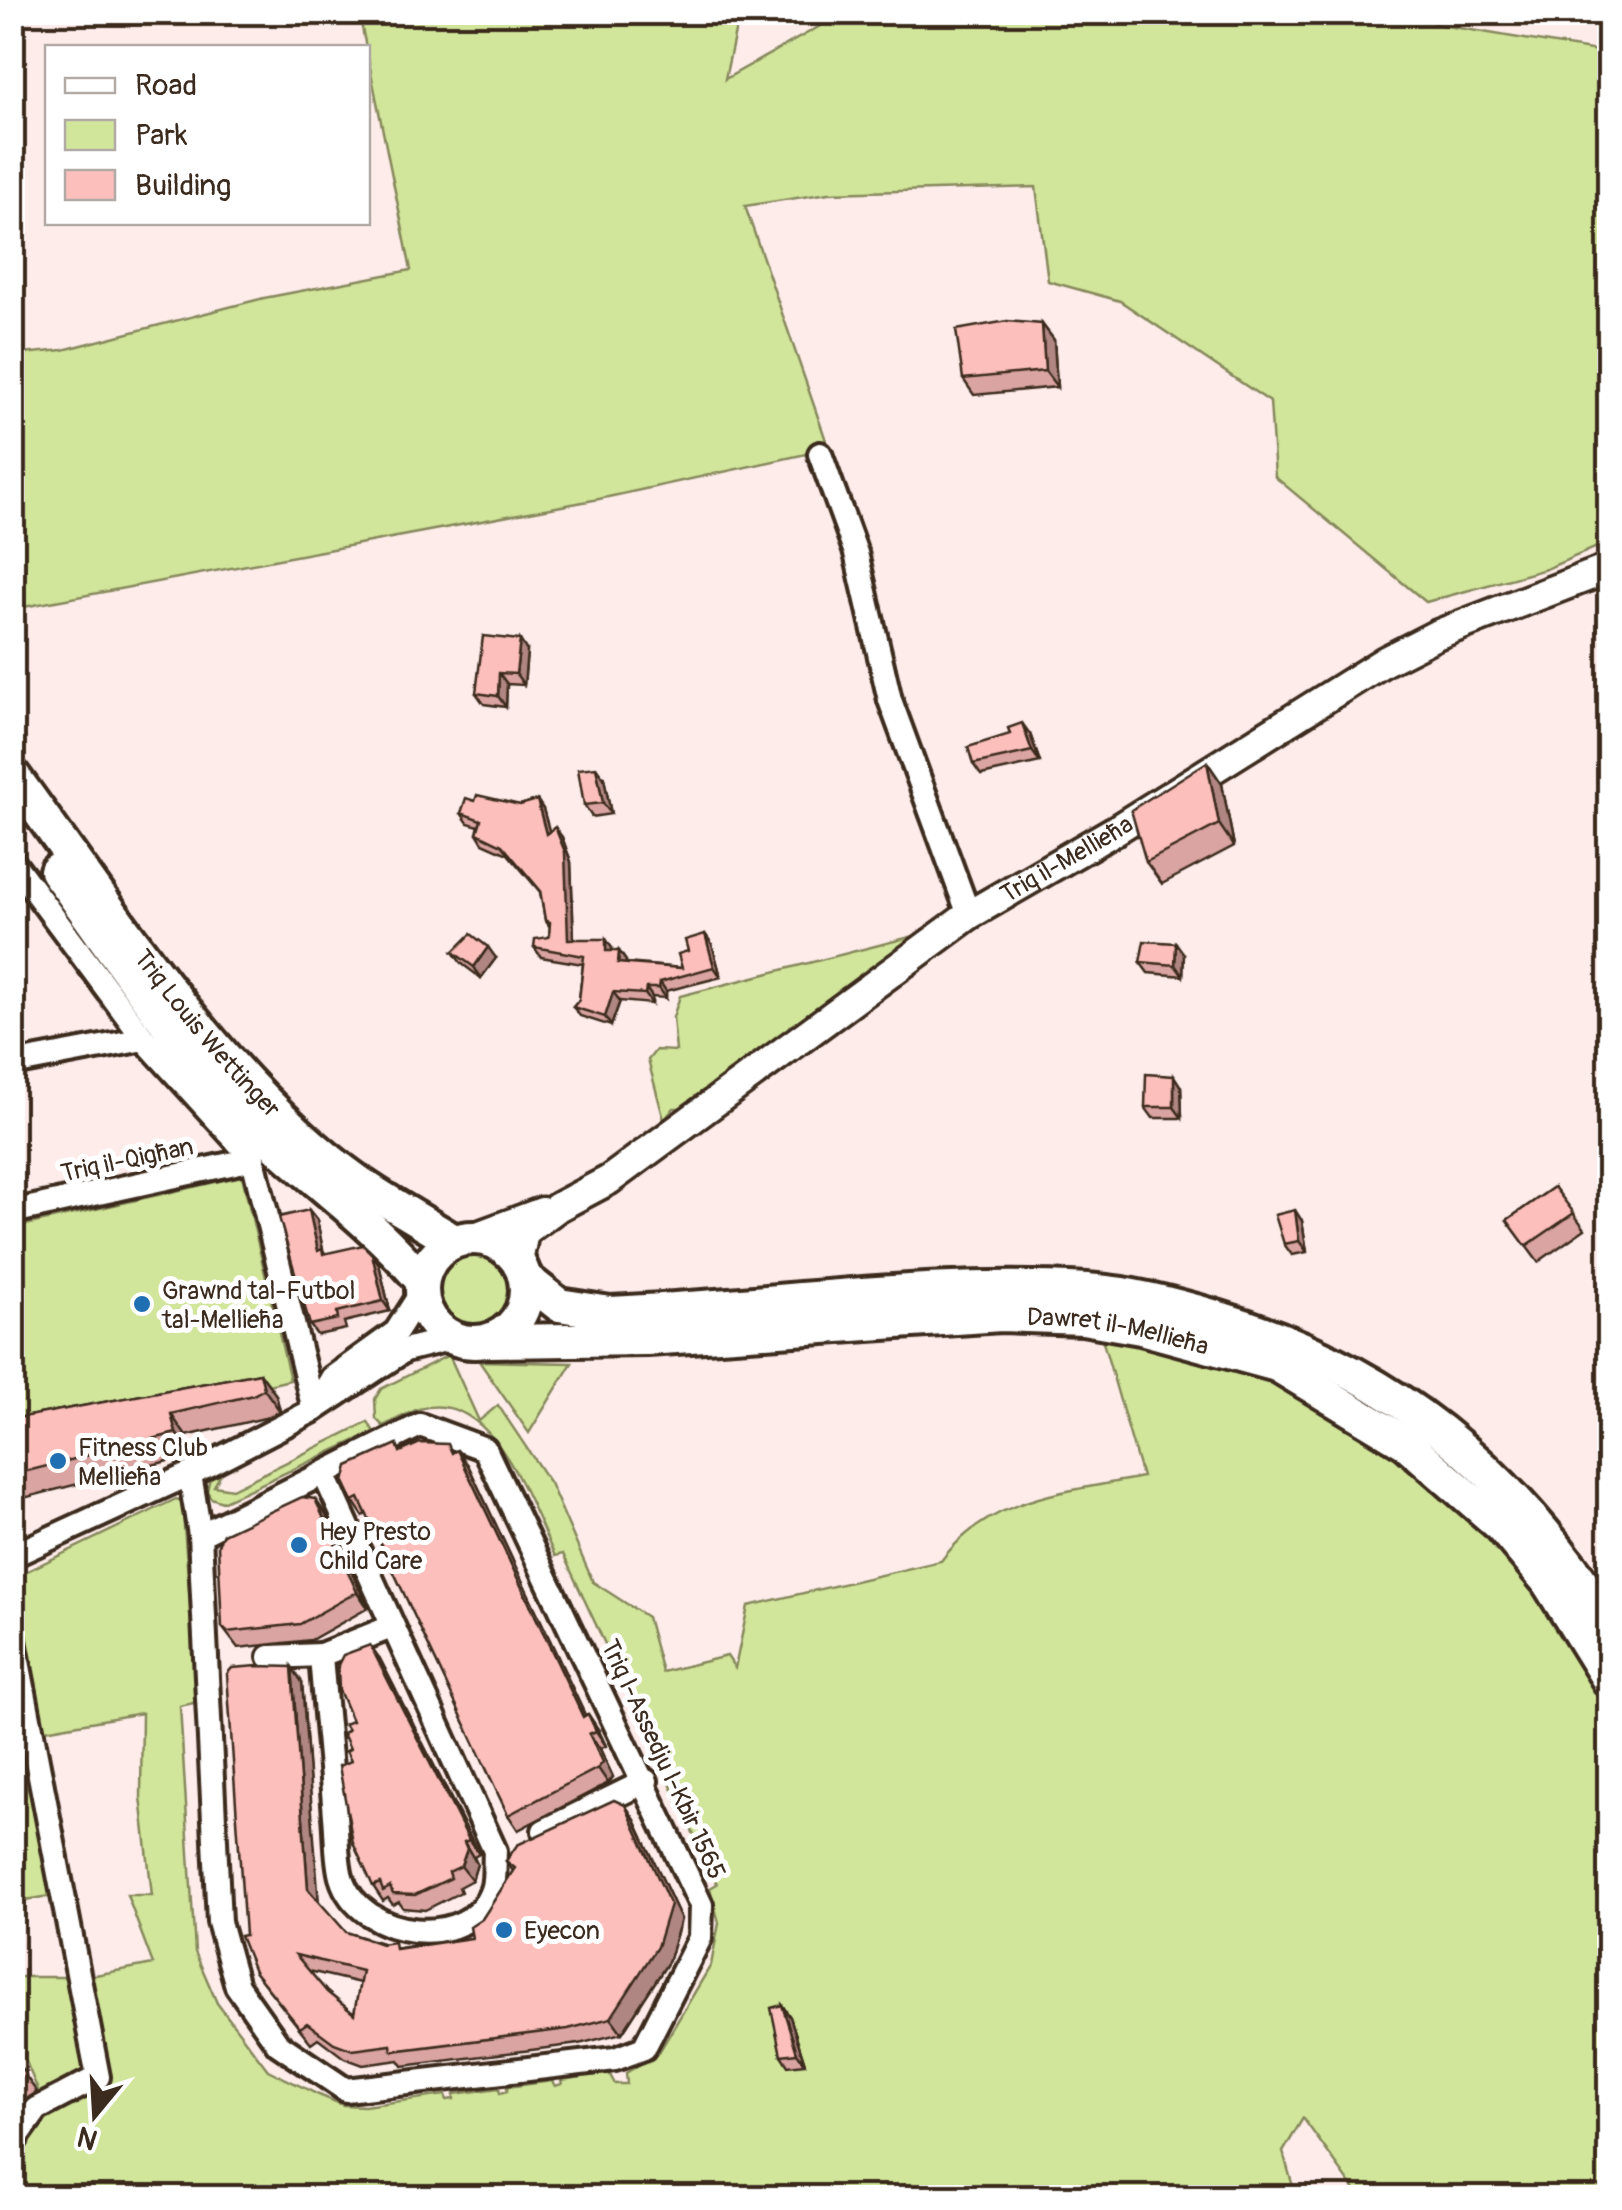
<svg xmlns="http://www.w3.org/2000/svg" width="1622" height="2210" font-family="Pangolin,sans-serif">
<rect width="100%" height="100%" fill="#feeceb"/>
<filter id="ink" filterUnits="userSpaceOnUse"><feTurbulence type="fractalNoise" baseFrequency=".01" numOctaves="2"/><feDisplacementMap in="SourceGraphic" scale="20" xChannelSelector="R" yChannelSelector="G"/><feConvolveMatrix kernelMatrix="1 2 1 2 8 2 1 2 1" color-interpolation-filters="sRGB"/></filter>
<g filter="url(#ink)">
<!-- green -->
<g fill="#d1e69b" stroke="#86885c" stroke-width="2.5">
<path d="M833,12L1417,13L1435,24L1609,53V542L1546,569L1426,602L1275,477L1270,402L1120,301L1048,281L1036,187L829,193L745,206L829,449L599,499L13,609V355L63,350L264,298L411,270L359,13H739L725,79L822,25Z"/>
<path d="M918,935L685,1108H674L664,1120L648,1060L656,1050L676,1051L673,1017L680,996Z"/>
<path d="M242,1176L290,1380L13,1443L12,1228Z"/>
<circle cx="477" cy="1289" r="39"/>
<path d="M1101,1335L1179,1352L1302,1393L1423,1475L1536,1587L1609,1713V2197H1360L1303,2118L1283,2152L1296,2197H13L12,2111L40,2095L13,2031V1977H85L153,1964L127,1895H152L141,1797L142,1713L39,1731L13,1578L176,1499L182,1501L198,1702L180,1706L195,1952L217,2003L268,2070L319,2095L343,2105L364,2106L445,2095L447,2100L454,2099V2094L499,2088L500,2093L507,2091V2087L552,2081L555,2086L562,2084L561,2080L609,2073L615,2084H627L626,2073L659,2052L711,1965L719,1923L710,1888L717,1884L563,1554L555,1556C530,1506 494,1388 419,1409C407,1413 395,1421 383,1426L376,1419L375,1399L381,1389L449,1355L479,1421L498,1405L550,1483L593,1582L647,1617L662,1672L727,1656L735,1668L748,1606L941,1561C989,1496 1067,1492 1142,1477Z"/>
<path d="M479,1361L572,1363L529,1433Z"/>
<path d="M368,1422L374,1432L222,1502L211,1498L207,1491L210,1478L221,1474L214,1486L232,1489Z"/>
<path d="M12,1702L50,1896L13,1902H12Z"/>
</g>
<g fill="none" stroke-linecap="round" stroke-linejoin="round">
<!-- minor casing -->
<g stroke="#3b2a1e" stroke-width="30">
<g id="minor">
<path d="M820,454L856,553L890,700L969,915"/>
<path d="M12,861L144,1039L253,1159L314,1410"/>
<path d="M12,1064L144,1039"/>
<path d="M12,1212L253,1159"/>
<path d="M315,1407L332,1378L396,1332L421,1293"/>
<path d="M420,1425L485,1449L701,1905L700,1938L644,2048L615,2059L346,2090L278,2044L237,1986L219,1922L200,1535Z"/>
<path d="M190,1474L200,1535"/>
<path d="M324,1474L495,1851C494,1863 496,1879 492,1890C472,1951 360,1941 341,1877C336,1858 337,1835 335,1816C331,1762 325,1709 321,1655L391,1627"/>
<path d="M12,1556L190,1474L314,1410L405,1350L453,1338"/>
<path d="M12,1630L98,2077L37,2109L12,2144"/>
<path d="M270,1657L321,1655"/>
<path d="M544,1831L646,1781"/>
</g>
</g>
<!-- major casing -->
<g stroke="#3b2a1e" stroke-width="35">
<g id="major">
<path d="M472,1238L542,1212"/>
<path id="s1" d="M518,1262L524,1232L558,1207L609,1180L969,915L1114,831L1385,661L1436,635L1610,568"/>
</g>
</g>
<!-- highway casing -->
<g stroke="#3b2a1e" stroke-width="40">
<g id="highway">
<path id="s2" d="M12,774C111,909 220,1083 357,1181C388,1203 422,1221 454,1241"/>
<path d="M56,871C116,952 172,1041 243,1114C301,1173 369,1217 422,1281"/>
<circle cx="474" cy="1290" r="52"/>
<path d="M525,1278L559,1305L610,1313C769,1306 929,1280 1087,1290C1130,1293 1172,1304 1213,1316C1389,1367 1513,1470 1610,1624"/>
<path id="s3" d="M488,1341L647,1339L1001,1315L1083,1318L1141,1328L1277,1365L1406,1443L1501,1526L1548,1582L1610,1682"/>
</g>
</g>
<!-- minor -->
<use href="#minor" stroke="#fff" stroke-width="22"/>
<!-- major -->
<use href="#major" stroke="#fff" stroke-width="28"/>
<!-- highway -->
<use href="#highway" stroke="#fff" stroke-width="32"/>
</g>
<!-- wall -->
<g fill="#d9a4a1" stroke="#3b2a1e" stroke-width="2.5" fill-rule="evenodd">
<path d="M1042,324L1054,340L1057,387L974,395L963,379Z"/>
<path d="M527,651L524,685L507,684L506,707L484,704L476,693Z"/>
<path d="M1030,734L1040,762L981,775L973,764Z"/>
<path d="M1207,762L1222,784L1234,846L1162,884L1146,862Z"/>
<path d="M604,778L611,814L592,817L584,805Z"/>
<path d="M537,800L543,809L549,832L562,837L571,862L574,939L612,948V951H619L626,961V963L682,968L688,951L705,934L712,944L721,977L666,991V998L652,997V1004L620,1001L611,1026L580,1016L573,1007L579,1000L583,964L541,957L534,947L549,937L550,927L545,920L540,892L508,854L483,843L477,833L479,826L468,823L461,813L475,801L520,805Z"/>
<path d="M453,952L496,958L481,978L461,963Z"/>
<path d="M1184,954L1183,976L1148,973L1140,962Z"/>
<path d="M1181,1087L1182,1118H1153L1145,1107Z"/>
<path d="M1554,1187L1585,1229L1538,1262L1507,1220Z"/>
<path d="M309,1210L317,1220L323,1250L325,1254H372L379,1264L390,1311L344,1322L346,1329L317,1335L310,1325Z"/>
<path d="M1302,1221L1307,1252L1292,1255L1284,1244Z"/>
<path d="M260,1373L276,1395L280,1411L269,1417L186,1436L191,1455L12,1501V1419Z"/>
<path d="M402,1451L453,1452L468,1465L585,1715L588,1714L598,1729L606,1746L600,1749L613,1777L608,1783L518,1830L508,1815L367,1514L363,1516L353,1501Z"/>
<path d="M315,1499L326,1515L368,1608L311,1640L238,1648L222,1627Z"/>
<path d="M380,1659L479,1854L474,1857L477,1864L472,1880L459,1887L461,1892L425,1910L403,1908L399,1902L393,1905L388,1898L383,1901L373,1886L351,1761L348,1730Z"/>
<path d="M302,1682L318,1901L346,1932L398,1948L472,1938L513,1871L506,1861L625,1805L635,1820L681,1919L668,1962L622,2033L579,2044L403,2066L399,2060L363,2065L344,2058L318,2038L311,2043L254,1971L245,1935ZM309,1971L360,1983L354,2014L327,1992Z"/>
<path d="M782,2005L790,2017L805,2064L788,2066L781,2055Z"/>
<path d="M12,2057L37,2092L25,2100L12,2118Z"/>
</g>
<!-- shaded-wall -->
<g fill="#b08683" stroke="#3b2a1e" stroke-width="2.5">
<path d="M1042,324L1054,340L1057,387L1045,371Z"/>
<path d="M520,640L527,651L524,685L516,674Z"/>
<path d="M499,673L507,684L506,707L498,696Z"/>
<path d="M1022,723L1030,734L1040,762L1032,751Z"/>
<path d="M1207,762L1222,784L1234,846L1219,824Z"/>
<path d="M596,767L604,778L611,814L603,803Z"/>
<path d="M537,800L543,809L553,844L546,834Z"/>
<path d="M555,827L562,837L571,862L574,948L568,939Z"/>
<path d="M705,934L712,944L721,977L714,967Z"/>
<path d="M606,939L612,948L613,961L606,951Z"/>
<path d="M1176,943L1184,954L1183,976L1175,965Z"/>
<path d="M488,947L496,958L481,978L474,967Z"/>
<path d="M619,951L626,961L625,972L618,963Z"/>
<path d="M660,982L666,991V998L659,988Z"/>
<path d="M646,988L652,997V1004L645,994Z"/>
<path d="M613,992L620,1001L611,1026L605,1017Z"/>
<path d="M1174,1076L1181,1087L1182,1118L1174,1107Z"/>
<path d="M309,1210L317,1220L323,1250L329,1260L318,1251Z"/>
<path d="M1295,1210L1302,1221L1307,1252L1299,1241Z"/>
<path d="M372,1254L379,1264L390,1311L383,1301Z"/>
<path d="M260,1373L276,1395L280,1411L264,1389Z"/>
<path d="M171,1414L186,1436L191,1455L176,1433Z"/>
<path d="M457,1450L468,1465L593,1732L583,1717Z"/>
<path d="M315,1499L326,1515L368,1608L357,1592Z"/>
<path d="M370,1645L380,1659L479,1854L469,1840Z"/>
<path d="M292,1667L302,1682L319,1904L308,1889Z"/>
<path d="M588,1714L598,1729L606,1746L596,1731Z"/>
<path d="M589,1734L600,1749L613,1777L608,1783L598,1768Z"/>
<path d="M625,1805L635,1820L681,1919L668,1962L622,2033L611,2018Z"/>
<path d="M464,1842L477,1864L472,1880L461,1866Z"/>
<path d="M782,2005L790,2017L805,2064L797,2053Z"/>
<path d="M13,2084L25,2100L12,2118V2085Z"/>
</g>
<!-- building -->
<g fill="#fcbfbb" stroke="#3b2a1e" stroke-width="2.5" fill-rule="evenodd">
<path d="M1007,321L1042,324L1045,371L963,379L956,330Z"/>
<path d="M483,636L520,640L516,674L499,673L498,696L476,693Z"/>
<path d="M1022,723L1032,751L973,764L968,747L1010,734L1008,728Z"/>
<path d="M1207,762L1219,824L1146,862L1131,810Z"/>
<path d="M596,767L603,803L584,805L578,769Z"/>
<path d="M477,795L520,805L537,800L546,834L555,827L565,852L568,939H606V951H619L618,963L682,968L678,954L688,951L685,940L705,934L714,967L660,982L659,988H646L645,994L613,992L605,1017L573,1007L579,1000L584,956L534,947L535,939L549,937L550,922L545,920L540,890L502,845L477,833L481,820L461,813L466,798L475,801Z"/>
<path d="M471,934L488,947L474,967L453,952Z"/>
<path d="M1144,941L1176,943L1175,965L1140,962Z"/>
<path d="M1146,1074L1174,1076V1107H1145Z"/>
<path d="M1554,1187L1574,1213L1526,1246L1507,1220Z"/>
<path d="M309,1210L318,1251L322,1249L323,1254L363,1245L372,1254L383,1301L337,1312L338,1319L310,1325L279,1217Z"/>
<path d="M1295,1210L1299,1241L1284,1244L1275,1215Z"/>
<path d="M260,1373L264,1389L253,1395L171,1414L176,1433L12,1475V1419Z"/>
<path d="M420,1443L448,1444L452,1453L457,1450L583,1717L588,1714L596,1731L589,1734L603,1762L598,1768L508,1815L359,1498L353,1501L344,1482L348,1466L397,1444L400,1452Z"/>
<path d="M302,1497L315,1499L357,1592L300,1624L227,1632L222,1627L218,1545L223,1534Z"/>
<path d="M370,1645L469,1840L464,1842L467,1849L461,1866L449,1872L451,1878L415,1895L393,1894L390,1887L383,1891L380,1883L373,1886L353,1843L339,1766L351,1761L346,1751L350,1749L343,1733L348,1730L344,1724L352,1721L339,1690L338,1665L343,1655Z"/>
<path d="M258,1666L292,1667L308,1889L346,1932L381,1944L394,1942L395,1949L472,1938L470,1927L482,1919L515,1868L506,1861L517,1845L614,1800L625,1805L670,1904L657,1947L611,2018L568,2029L392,2051L391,2045L353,2050L334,2043L307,2023L300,2028L254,1971L240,1936L245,1935L227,1674L232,1668ZM296,1955L362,1971L354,2014L327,1992Z"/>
<path d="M782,2005L797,2053L781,2055L771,2008Z"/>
<path d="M12,2057L26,2075L12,2085Z"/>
</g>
</g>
<!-- markers -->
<g fill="#1f6fb2" stroke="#fff" stroke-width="4">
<circle cx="142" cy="1304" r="10"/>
<circle cx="58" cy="1461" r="10"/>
<circle cx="299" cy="1545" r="10"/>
<circle cx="504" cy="1930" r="10"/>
</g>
<g text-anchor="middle" stroke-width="10" stroke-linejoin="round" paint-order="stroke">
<!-- street labels -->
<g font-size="25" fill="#3b2a1e" stroke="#fff">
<text dy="9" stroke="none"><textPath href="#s1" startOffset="690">Triq il-Mellieħa</textPath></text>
<text dy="9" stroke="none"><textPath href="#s2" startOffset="325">Triq Louis Wettinger</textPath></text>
<text transform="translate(127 1159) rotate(-12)" y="9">Triq il-Qigħan</text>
<text dy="9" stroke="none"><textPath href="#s3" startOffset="632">Dawret il-Mellieħa</textPath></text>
<text transform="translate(664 1759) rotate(65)" y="9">Triq l-Assedju l-Kbir 1565</text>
</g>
<!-- poi labels -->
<g font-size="25" fill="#3b2a1e" stroke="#fff" text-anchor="start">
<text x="162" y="1299">Grawnd tal-Futbol<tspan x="162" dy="29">tal-Mellieħa</tspan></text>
<text x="78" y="1456">Fitness Club<tspan x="78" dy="29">Mellieħa</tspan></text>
<text x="319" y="1540">Hey Presto<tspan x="319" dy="29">Child Care</tspan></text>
<text x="524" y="1939">Eyecon</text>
</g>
</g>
<!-- margin -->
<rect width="1622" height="2210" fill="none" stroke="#fff" stroke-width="50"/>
<rect x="25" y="25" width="1572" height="2160" fill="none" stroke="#3b2a1e" stroke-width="4" filter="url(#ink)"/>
<!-- legend -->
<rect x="45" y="45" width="325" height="180" fill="#ffffff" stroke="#b1aaa5" stroke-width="2.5"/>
<rect x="65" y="78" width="50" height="15" fill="#ffffff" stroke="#b1aaa5" stroke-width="2.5"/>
<text x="135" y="95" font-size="30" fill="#3b2a1e">Road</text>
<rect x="65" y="120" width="50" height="30" fill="#d1e69b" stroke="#b1aaa5" stroke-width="2.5"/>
<text x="135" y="145" font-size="30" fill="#3b2a1e">Park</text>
<rect x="65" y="170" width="50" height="30" fill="#fcbfbb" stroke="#b1aaa5" stroke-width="2.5"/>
<text x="135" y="195" font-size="30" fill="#3b2a1e">Building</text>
<!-- north arrow -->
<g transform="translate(95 2115) rotate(198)" stroke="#ffffff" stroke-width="8" paint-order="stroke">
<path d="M0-8L18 38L0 25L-18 38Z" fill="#3b2a1e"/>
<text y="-15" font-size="28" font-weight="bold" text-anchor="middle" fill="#3b2a1e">N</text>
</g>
</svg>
